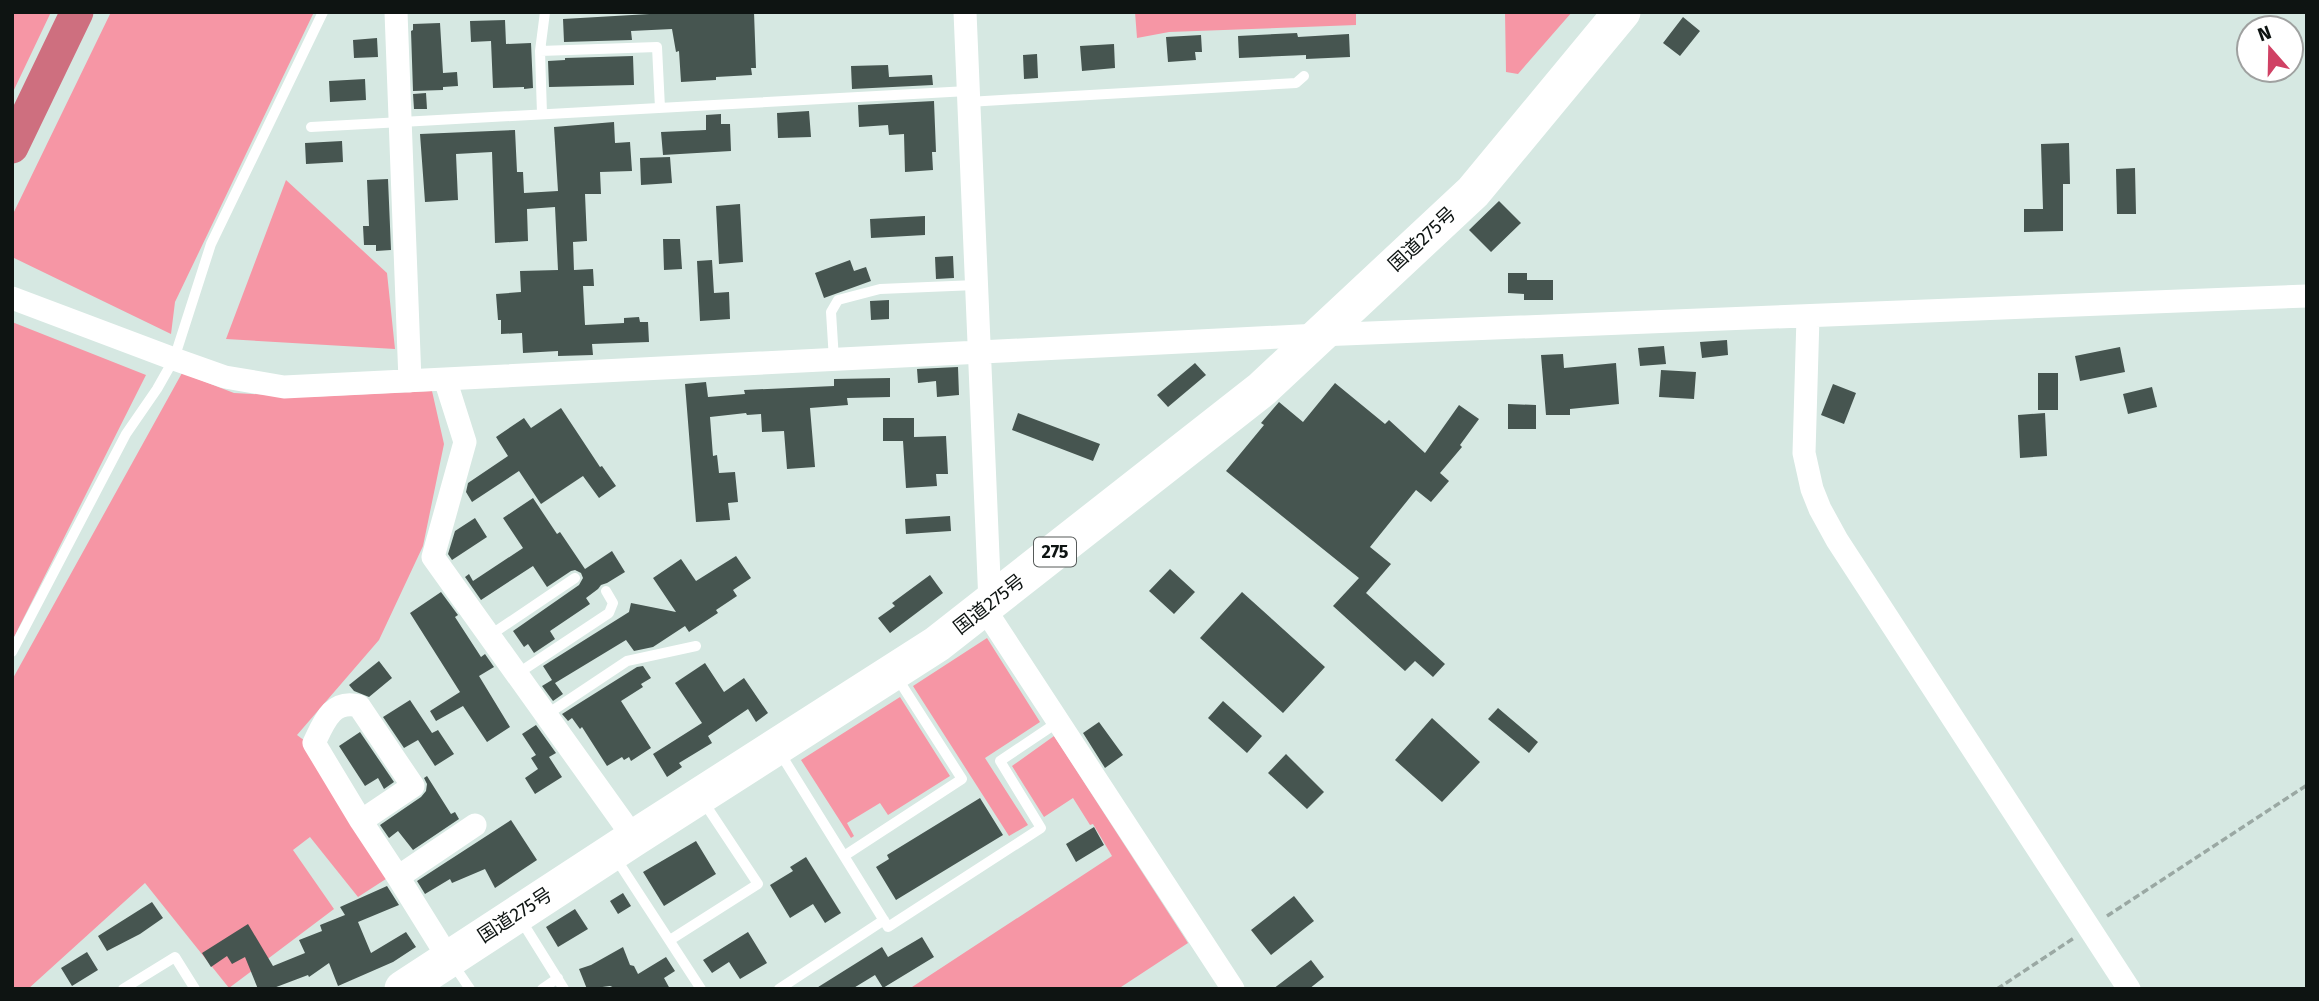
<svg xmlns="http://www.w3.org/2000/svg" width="2319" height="1001" font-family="'Fira Sans','Noto Sans JP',sans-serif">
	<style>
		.green { fill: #f696a5 }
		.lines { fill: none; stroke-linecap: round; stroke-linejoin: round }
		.river { stroke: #ce6f7f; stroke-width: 33 }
		.building { fill: #465550 }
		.path { stroke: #9aa8a3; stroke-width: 3.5; stroke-dasharray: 7 3.5; stroke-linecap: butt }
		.service { stroke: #fff; stroke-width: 10 }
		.minor { stroke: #fff; stroke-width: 23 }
		.trunk { stroke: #fff; stroke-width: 37 }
		.labels { text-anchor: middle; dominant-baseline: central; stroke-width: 7; stroke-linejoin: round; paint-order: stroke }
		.shield { fill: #fff; stroke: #565a59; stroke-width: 2 }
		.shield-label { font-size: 18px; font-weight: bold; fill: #0e1412 }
		.street-label { font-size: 19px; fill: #0e1412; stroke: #fff }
	</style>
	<rect width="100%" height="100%" fill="#d6e8e2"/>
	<path class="green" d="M12,12h39l-39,82z
		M111,12h203l-139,290 -4,32 -159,-77v-41z
		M1135,12h221v13l-187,7 -32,6z
		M1505,12h67l-54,62 -12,-2z
		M286,180l101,93 8,76 -169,-10z
		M12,322l134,53 -134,266z
		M182,373l52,20 74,4 124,-6 12,53 -21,102 -44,94 -82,95 12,9 80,133 -31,20 -48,-60 -17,13 41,59 -105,79 -84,-105 -117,106h-16v-309z
		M987,638l53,84 -55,36 43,67 -19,11 -96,-150z
		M900,697l50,79 -62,39 -8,-12 -33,20 7,13 -3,2 -50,-78z
		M1054,736l134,207 -70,46h-209l203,-133 -19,-32 -3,1 -17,-27 -29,19 -32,-51z"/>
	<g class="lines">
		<path class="river" d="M12,147l65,-135"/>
	</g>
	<path class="building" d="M684,12h70l2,56h-5l1,7 -36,2v3l-35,2 -2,-31 -3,1 -4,-23 -41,2 1,9 -68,2 -1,-23z
		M1683,17l17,14 -20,25 -17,-13z
		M505,20l1,24 25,-1 2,45 -9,1v-2l-31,1 -2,-47 -20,1 -1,-21z
		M440,23l3,50 14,-1 1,14 -15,1v3l-30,1 -2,-60 2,-1v-6z
		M1297,33l1,4 51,-3 1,23 -44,2v-4l-67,3 -1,-22z
		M1201,35l1,17h-7l1,8 -28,2 -2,-25z
		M377,38l1,19 -24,1 -1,-18z
		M1114,44l1,24 -33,3 -2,-25z
		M1037,54l1,24 -14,1 -1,-24z
		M633,56l1,29 -85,2 -1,-26 17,-1v-2z
		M888,65l1,12 43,-2 1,10 -81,4 -1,-23z
		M365,79l1,21 -36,2 -1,-21z
		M426,93l1,16h-13l-1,-15z
		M934,101l2,51h-4l1,18 -28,2 -1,-38 -15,1 -1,-10 -29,2 -1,-22z
		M809,111l2,26 -33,1 -1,-25z
		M721,114v10h9l1,27 -68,4 -2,-23 45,-2v-15z
		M614,122l1,21 15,-1 2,29 -32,1 1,22h-16l2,47 -14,1 1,28 19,-1 1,17h-11l2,39 39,-2v-5l15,-1 1,5h8l1,20 -57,2 1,11 -35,1v-5l-35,2 -1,-20 -21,1v-14h-3l-2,-26 25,-2 -1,-21 38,-1 -3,-63 -28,2 1,32 -33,2 -3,-91 -36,2 2,46 -33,2 -5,-68 95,-4 2,42h6l1,21 34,-2 -4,-64z
		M342,141l1,21 -37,2 -1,-21z
		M2069,143l1,41h-7v47l-39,1v-23h19l-2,-65z
		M670,157l2,26 -31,2 -1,-27z
		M2135,168l1,46h-19l-1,-45z
		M388,179l3,71 -15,1v-6h-12l-1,-19h6l-2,-46z
		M1499,201l22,22 -30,29 -22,-22z
		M740,204l3,58 -24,2 -3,-58z
		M925,216v19l-54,3 -1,-19z
		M663,239h17l2,30 -18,1z
		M953,256l1,22 -18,1 -1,-22z
		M712,260l2,33 15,-1 1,27 -30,2 -3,-60z
		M850,260l4,11 12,-4 5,14 -47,17 -9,-25z
		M1508,273h19v7h26v20h-29v-6l-16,-1z
		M889,300v19l-18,1 -1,-19z
		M1727,340l1,15 -26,3 -2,-16z
		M1664,346l2,18 -26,2 -2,-18z
		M2120,347l5,25 -45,9 -5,-25z
		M1563,354l1,14 52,-5 3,41 -49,5v6h-24l-5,-60z
		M1195,363l11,12 -38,32 -11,-12z
		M958,367l1,28 -22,2 -1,-16 -18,2 -1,-14z
		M1661,370l35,2 -2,27 -35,-2z
		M2038,373h20v37h-20z
		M890,378v19l-43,1 1,7 -38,3 5,59 -28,2 -3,-38 -22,1 -1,-18 -14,1 -1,-2 -36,4 3,39 4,-1 2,18 16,-1 3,30 -10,1 2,17 -34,2 -11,-138 21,-2 2,15 37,-3 -1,-4 90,-4v-7z
		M1335,383l50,41 4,-4 36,33 34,-48 20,14 -19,26 2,2 -22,26 9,8 -18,21 -15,-12 -46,57 21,17 -25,29 79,71 -12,13 -18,-16 -10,10 -72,-65 26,-28 -133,-107 38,-46 -3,-2 18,-21 24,20z
		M1833,384l23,9 -12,31 -23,-9z
		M2152,387l5,20 -29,7 -5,-20z
		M1508,404l28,1v24h-28z
		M561,408l39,59 2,-1 14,20 -17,12 -16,-22 -42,28 -22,-33 -47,31 -6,-10 2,-9 40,-27 -12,-19 28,-19 7,10z
		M1018,413l82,31 -7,17 -81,-31z
		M2045,413l2,43 -27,2 -2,-43z
		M883,418h31v19l32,-1 2,38h-12l1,12 -31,2 -3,-47h-20z
		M533,498l24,36 3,-2 25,37 27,-18 13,21 -18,11 -6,2 -3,4 -12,9 4,6 -40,27 5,8 -21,14 -6,-9 -4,3 -11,-16 66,-46 4,-7 -2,-5 -6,-3 -4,1 -24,16 -14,-21 -52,34 -16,-23 4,-3 4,7 50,-33 -20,-30z
		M950,516l1,15 -45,3 -1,-15z
		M475,518l12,19 -35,23 -4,-6 7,-23z
		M736,556l15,22 -18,12 4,6 -21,14 2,3 -29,19 -4,-6 -32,21 -19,4 -8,-11 -71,43 8,11 -10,7 -11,-15 10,-6 -9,-14 86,-54 2,-9 45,9 -23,-34 28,-19 15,22z
		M1170,569l25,23 -21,22 -25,-23z
		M930,575l13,18 -53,40 -12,-15 17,-12 -3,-3z
		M441,592l17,23 -3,2 26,40 4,-3 9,13 -15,9 31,51 -23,15 -24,-36 -27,15 -6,-10 30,-19 -50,-79z
		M1242,592l83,75 -42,46 -83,-75z
		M379,661l13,17 -23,19 -15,-6 -5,-6z
		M705,663l19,29 20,-14 24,35 -12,9 -8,-13 -40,27 4,7 -33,20 3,4 -15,10 -14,-23 49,-31 -27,-40z
		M643,666l8,12 -10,6 2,3 -22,14 30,47 -20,13 -2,-4 -5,3 -2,-3 -15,9 -25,-39 -2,2 -8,-11 -4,3 -6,-7 75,-47z
		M410,700l22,33 6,-3 16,24 -19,12 -17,-26 -14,8 -21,-31z
		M1223,701l39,35 -15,17 -39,-35z
		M1498,708l40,34 -9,11 -41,-34z
		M1432,718l48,44 -38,40 -47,-42z
		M1099,722l24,33 -18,13 -22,-35z
		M536,725l20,28 -7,4 13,20 -27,17 -10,-16 13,-9 -7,-11 5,-3 -14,-21z
		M360,732l34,50 -10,7 -6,-11 -13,8 -26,-40z
		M1286,754l38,38 -17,17 -39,-36z
		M427,776l24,38 4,-2 4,7 -46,31 -15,-19 -9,7 -9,-13 41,-28 5,-6 1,-7 -3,-6z
		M980,798l23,37 -107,65 -20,-33 13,-8 -2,-4z
		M511,820l26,40 -42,28 -10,-19 -33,14 -2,-4 -25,15 -8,-13z
		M1094,827l10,18 -28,17 -10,-18z
		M696,841l20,33 -52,32 -21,-34z
		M806,857l35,56 -16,10 -12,-19 -23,14 -20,-33 23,-14 -3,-4z
		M387,886l12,19 -41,17 13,31 35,-21 10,15 -23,15 -55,24 -9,-23 -20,14 -1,-2 -37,14h-13l-13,-32 -13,7 -5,-8 -16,11 -9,-14 46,-29 25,42 32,-13 -6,-13 23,-9 -2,-6 25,-10 -5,-8z
		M623,893l8,13 -13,8 -8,-13z
		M1294,896l20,25 -43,34 -20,-25z
		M152,902l11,16 -23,16 -33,17 -9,-15z
		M575,909l13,20 -30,18 -12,-20z
		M748,932l19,31 -27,16 -11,-17 -17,11 -9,-13z
		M922,937l12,20 -51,31 -8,-13 -23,14h-37l67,-42 6,10z
		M623,947l7,18 4,1 4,8 28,-17 9,14 -11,7 6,11h-57l2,-1 -5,-2 -23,3 -8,-20 12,-4z
		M87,952l11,18 -26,16 -11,-18z
		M1311,960l13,17 -15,12h-36z"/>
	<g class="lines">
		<path class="path" d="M2107,916l200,-131
			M1997,989l77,-51"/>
		<path class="service" d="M540,51l117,-4 3,61
			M968,102l328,-19 8,-7
			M542,114l-2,-63 5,-39
			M311,127l657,-36
			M834,360l-3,-48 7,-12 42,-11 96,-4
			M489,636l86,-58
			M12,652l114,-218 31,-45 17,-30 37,-115 112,-232
			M517,674l92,-61 4,-10 -7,-12
			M546,715l81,-54 69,-15
			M780,753l108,174 153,-99 -41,-67 58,-39
			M844,856l118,-77 -66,-103
			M615,857l86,132
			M521,920l43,69
			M670,940l88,-56 -55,-83
			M453,964l17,25
			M123,989l52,-32 20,32
			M542,989l16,-11
			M779,989l105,-69"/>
		<path class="minor" d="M396,12l14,369
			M965,12l25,591
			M12,298l162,61 51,18 59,10 1035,-52 988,-39
			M1808,317l-4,136 8,36 8,20 17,31 292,449
			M445,379l20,63 -32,115 201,281
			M984,608l249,381
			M361,821l-47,-78c10,-21 18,-44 45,-37l54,80 -52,35 37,56
			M449,959l-51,-82 77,-52"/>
		<path class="trunk" d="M403,989l231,-151 303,-194 325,-255 211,-197 149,-180"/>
	</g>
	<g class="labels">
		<rect class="shield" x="1034" y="537.5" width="42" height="29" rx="5"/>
		<g class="shield-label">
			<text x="1055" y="552">275</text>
		</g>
		<g class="street-label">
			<text transform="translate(1422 239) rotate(-43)">国道275号</text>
			<text transform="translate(989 604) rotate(-38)">国道275号</text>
			<text transform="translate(515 915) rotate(-33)">国道275号</text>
		</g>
	</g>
	<rect width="2319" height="1001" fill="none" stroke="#0e1412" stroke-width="28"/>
	<g transform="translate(2270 49) rotate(340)"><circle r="33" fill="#ffffff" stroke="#9fa1a0" stroke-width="2"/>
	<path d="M0-5L12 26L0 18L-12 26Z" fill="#d04164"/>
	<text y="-10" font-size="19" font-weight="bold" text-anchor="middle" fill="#0e1412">N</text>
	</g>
</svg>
